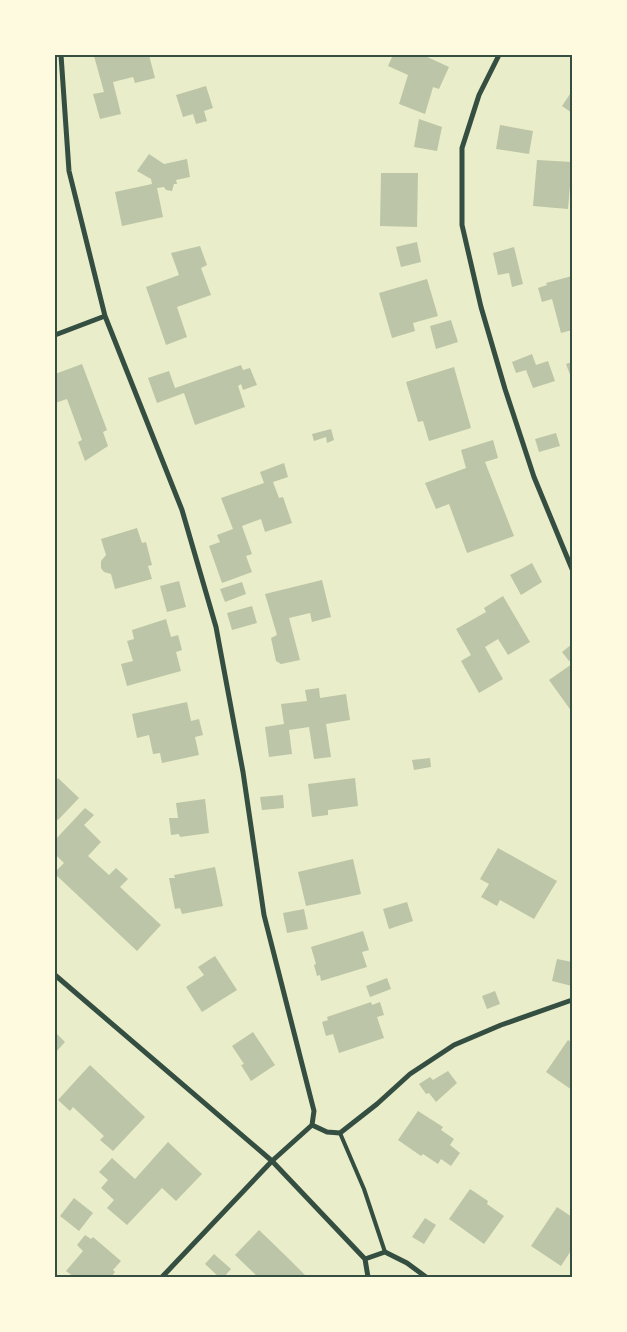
<svg xmlns="http://www.w3.org/2000/svg" width="627" height="1332" font-family="Karla,sans-serif">
	<style>
		.building { fill: #bcc5a7 }
		.lines { fill: none; stroke-linecap: round; stroke-linejoin: round }
		.service { stroke: #344e41; stroke-width: 4 }
		.minor { stroke: #344e41; stroke-width: 5 }
		.neatline { fill: none; stroke: #344e41; stroke-width: 2 }
	</style>
	<rect width="100%" height="100%" fill="#e9edc9"/>
	<path class="building" d="M98,55h51l6,23 -20,5 -2,-6 -20,5 8,32 -21,5 -7,-25 11,-2 -10,-36z
		M393,55h30l26,12 -10,22 -6,-2 -8,27 -26,-10 9,-29 -20,-9z
		M206,86l7,22 -9,3 3,10 -11,3 -3,-10 -10,3 -7,-22z
		M572,91v22l-10,-7z
		M419,119l23,8 -5,24 -23,-4z
		M500,125l33,6 -4,23 -33,-5z
		M149,154l15,10 23,-5 3,18 -14,3 1,4h-3l-2,7 -6,-1 -2,-3 -7,1 6,29 -41,9 -7,-34 37,-8 -1,-5 -14,-8z
		M537,160l35,2 -4,47 -35,-3z
		M381,173h37l-1,54 -37,-1z
		M417,242l4,20 -20,5 -5,-20z
		M200,246l7,19 -6,3 10,27 -34,12 10,30 -21,8 -20,-58 33,-12 -8,-22z
		M514,247l9,37 -11,3 -3,-14 -11,2 -5,-22z
		M572,276v54l-11,3 -9,-34 -10,3 -4,-14 9,-3 -1,-2z
		M427,279l11,37 -25,7 2,8 -23,7 -13,-45z
		M451,320l7,22 -22,7 -6,-23z
		M532,354l4,11 12,-4 7,20 -22,7 -7,-18 -10,3 -4,-11z
		M572,362v18l-6,-16z
		M82,364l25,66 -4,2 5,14 -23,15 -7,-19 4,-2 -15,-41 -12,4v-29z
		M241,365l2,5 7,-2 7,17 -14,5 -2,-6 -3,2 7,21 -50,18 -11,-32 -27,10 -9,-25 21,-7 6,17z
		M454,367l17,61 -42,13 -6,-20 -5,1 -12,-40z
		M331,429l3,11 -7,3 -1,-6 -12,4 -2,-7z
		M556,433l4,13 -21,6 -4,-13z
		M493,440l5,18 -13,4 29,74 -47,17 -18,-49 -13,5 -11,-26 41,-15 -5,-18z
		M284,463l4,14 -15,5 6,16 4,-1 9,26 -27,9 -4,-13 -19,7 10,28 -6,2 6,16 -30,11 -13,-37 11,-4 -3,-7 16,-6 -12,-31 43,-15 -4,-11z
		M137,528l5,15 4,-1 6,23 -4,1 4,13 -37,10 -4,-15 -7,-2 -3,-4v-7l5,-6 -5,-16z
		M532,563l10,19 -21,13 -11,-20z
		M322,580l9,37 -19,5 -2,-9 -21,5 11,42 -19,4 -5,-3 -5,-23 6,-3 -12,-41z
		M179,581l7,26 -19,5 -7,-26z
		M242,582l4,12 -21,8 -5,-13z
		M503,596l27,46 -22,13 -10,-16 -13,8 18,32 -24,14 -18,-32 10,-6 -15,-26 30,-17 -2,-4z
		M252,606l5,17 -25,7 -5,-17z
		M166,619l5,18 7,-2 4,15 -6,2 5,19 -54,15 -6,-22 12,-3 -6,-20 7,-2 -2,-9z
		M572,644v15l-3,2 -7,-9z
		M572,664v48l-23,-32z
		M319,688l1,10 26,-4 4,26 -24,4 5,33 -17,2 -5,-32 -20,3 3,24 -23,3 -4,-30 19,-3 -3,-20 26,-3 -2,-11z
		M187,702l4,19 8,-2 4,16 -8,2 4,18 -37,8 -2,-10 -7,1 -4,-19 -12,3 -5,-24z
		M430,758l1,9 -17,3 -2,-10z
		M58,778l21,20 -21,22 -3,-3v-35z
		M355,778l3,28 -30,4v5l-16,2 -4,-33z
		M283,795l1,13 -22,2 -2,-13z
		M205,799l4,34 -29,4 -1,-3 -8,1 -2,-17h9l-2,-15z
		M85,808l9,7 -10,10 17,17 -13,14 21,19 7,-7 12,11 -8,8 41,38 -24,26 -82,-77v-2l9,-9 -9,-9v-14z
		M498,848l59,33 -23,38 -34,-19 -3,6 -16,-9 8,-13 -9,-5z
		M353,859l8,35 -55,12 -8,-34z
		M215,867l8,39 -41,8 -2,-6 -5,1 -6,-31h6l-1,-3z
		M407,902l6,19 -24,8 -6,-20z
		M304,909l4,20 -21,4 -4,-20z
		M363,931l6,19 -7,2 5,15 -46,14 -1,-6 -3,1 -3,-11 2,-1 -5,-17z
		M215,956l22,34 -35,22 -16,-25 18,-12 -6,-8z
		M557,959l15,3v24l-20,-5z
		M387,978l4,11 -21,8 -4,-11z
		M495,991l5,13 -13,5 -5,-13z
		M371,1002l1,3 8,-3 4,13 -7,2 7,21 -45,15 -6,-19 -7,2 -4,-14 6,-2 -1,-3z
		M55,1032l10,10 -10,11z
		M253,1032l22,33 -24,16 -10,-16 3,-1 -12,-18z
		M568,1040l4,3v47l-26,-18z
		M90,1065l55,52 -32,34 -13,-11 4,-4 -31,-29 -3,4 -12,-11z
		M448,1071l9,12 -21,19 -7,-9 -3,1 -7,-10 11,-7 3,3z
		M418,1111l25,16 -2,3 13,9 -4,6 10,8 -9,13 -10,-7 -3,5 -15,-10 -2,2 -23,-16z
		M168,1142l34,32 -26,27 -14,-13 -35,37 -20,-17 7,-8 -13,-12 7,-8 -9,-8 13,-14 23,21z
		M470,1189l18,12 -1,3 17,12 -20,28 -35,-25z
		M74,1198l19,15 -14,18 -19,-15z
		M557,1207l15,10v32l-11,17 -30,-20z
		M425,1218l11,7 -12,19 -12,-7z
		M259,1230l28,27 20,20h-49l-23,-22z
		M85,1235l6,4 2,-2 28,24 -8,9 2,2 -4,5h-37l-8,-6 17,-20 -6,-6z
		M214,1254l17,15 -7,8h-5l-14,-13z"/>
	<g class="lines">
		<path class="service" d="M340,1133l24,56 21,63"/>
		<path class="minor" d="M61,55l8,116 36,145 77,194 34,117 27,145 21,143 50,196 -2,14 -40,36 -110,116
			M499,55l-20,40 -17,53v77l19,82 24,82 29,88 38,92
			M55,335l50,-19
			M55,975l217,186 93,98 3,18
			M312,1125l15,7 13,1 37,-29 33,-30 44,-29 47,-20 71,-25
			M365,1259l20,-7 22,11 19,14"/>
	</g>
	<rect width="627" height="1332" fill="none" stroke="#fefae0" stroke-width="112"/>
	<rect x="56" y="56" width="515" height="1220" class="neatline"/>
</svg>
